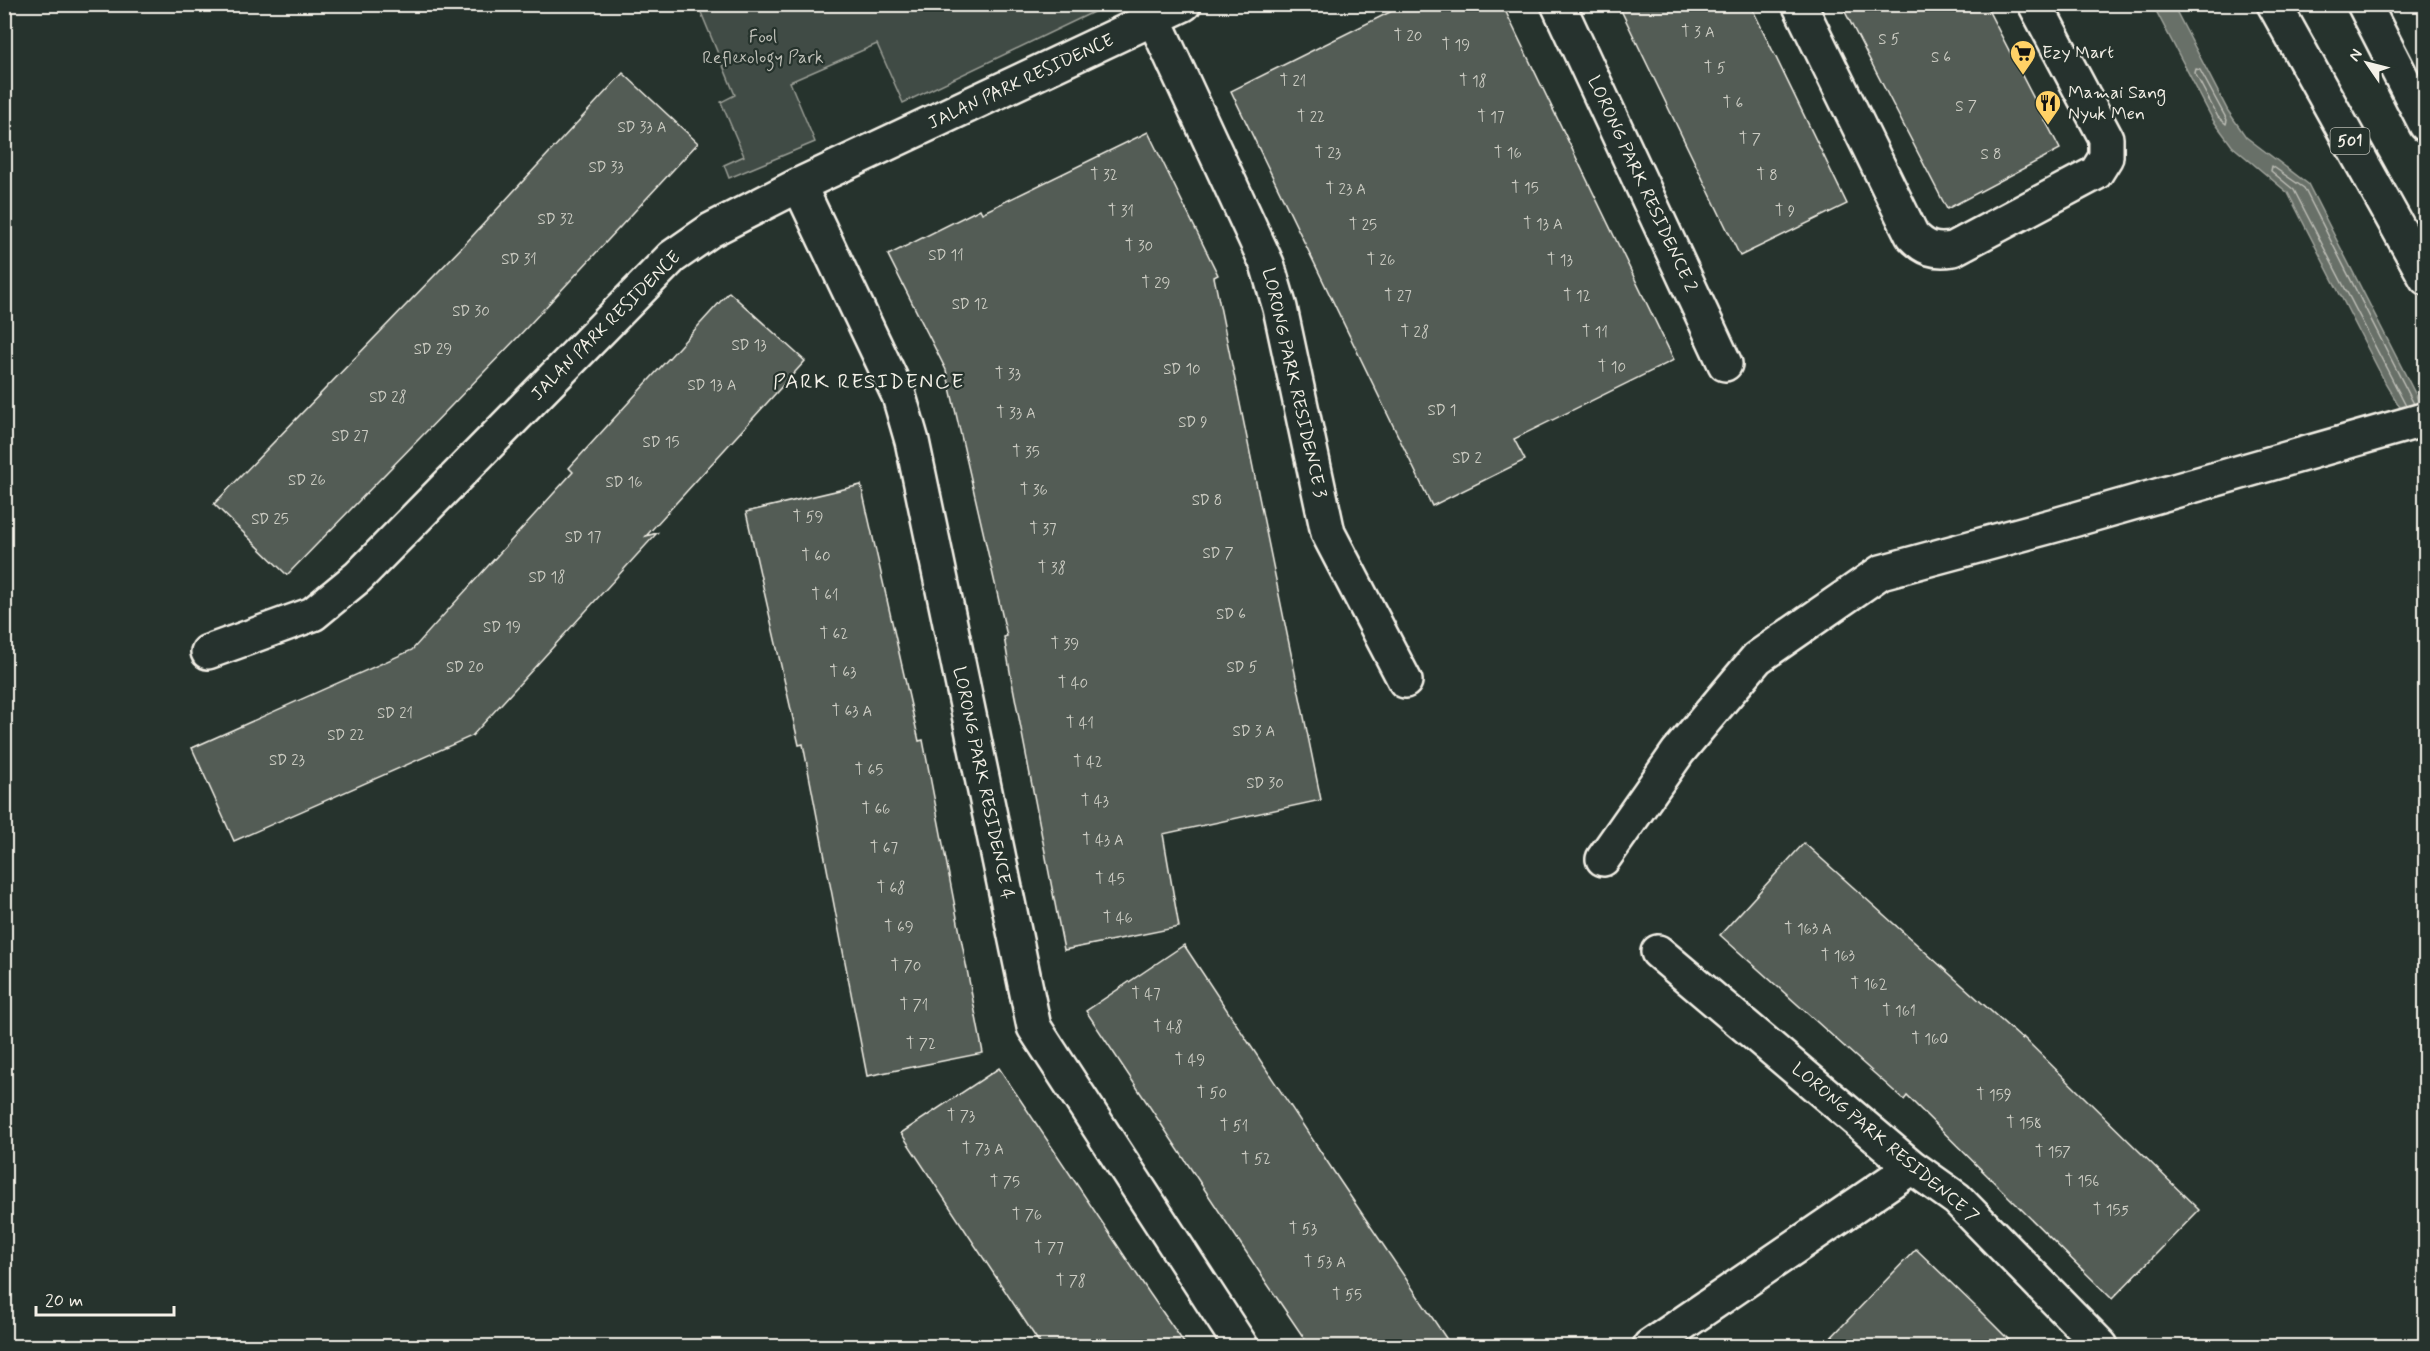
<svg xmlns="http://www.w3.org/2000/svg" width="2430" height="1351" font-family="Mynerve,sans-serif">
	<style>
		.green { fill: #414b45; stroke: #9a9e96; stroke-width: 1.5 }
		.water { fill: #676f68; stroke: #9fa39b; stroke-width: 1.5 }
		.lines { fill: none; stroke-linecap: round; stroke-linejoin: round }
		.shore { stroke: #bcbdb5; stroke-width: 1.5 }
		.building { fill: #525c55; stroke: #f4f1e8; stroke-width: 1.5 }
		.street-casing { stroke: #f4f1e8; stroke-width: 38 }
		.primary-casing { stroke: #f4f1e8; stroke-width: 38 }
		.street { stroke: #26332d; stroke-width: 33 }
		.primary { stroke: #26332d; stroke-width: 33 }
		.labels { text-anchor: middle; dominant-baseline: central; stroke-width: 4.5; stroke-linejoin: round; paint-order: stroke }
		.number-label { font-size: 15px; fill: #ccccc3 }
		.shield { fill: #26332d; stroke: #b6b8b0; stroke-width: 1.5 }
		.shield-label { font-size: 16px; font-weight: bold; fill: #f4f1e8 }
		.park-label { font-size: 18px; fill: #bebfb7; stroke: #26332d }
		.poi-label { font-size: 18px; fill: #f4f1e8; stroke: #26332d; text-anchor: start }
		.street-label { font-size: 18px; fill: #f4f1e8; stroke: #26332d }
		.quarter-label { font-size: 21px; letter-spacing: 1.5px; fill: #f4f1e8; stroke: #26332d }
	</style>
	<rect width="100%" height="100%" fill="#26332d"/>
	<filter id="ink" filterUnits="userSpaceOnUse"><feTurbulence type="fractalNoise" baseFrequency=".0167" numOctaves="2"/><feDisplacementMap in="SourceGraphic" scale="12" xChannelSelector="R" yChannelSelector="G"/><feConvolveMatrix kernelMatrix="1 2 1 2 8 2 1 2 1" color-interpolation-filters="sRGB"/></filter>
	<g filter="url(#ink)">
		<path class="green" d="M698,5h410l-205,98 -26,-59 -87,38 25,60 -86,36 -5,-13 20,-9 -23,-54 14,-7z"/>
		<path class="water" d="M2153,5h20l55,106 18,26 62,47 117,229v36l-39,-65 -98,-191 -56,-47 -19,-26z"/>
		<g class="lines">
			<path class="shore" d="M2196,69l4,1 27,50 -1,4 -8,-7 -23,-44z
				M2406,406l-112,-216 -23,-19 1,-5 32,22 110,216"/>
		</g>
		<path class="building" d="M1406,4h96l172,356 -160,79 11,21 -93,46 -201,-415z
			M1618,4h132l97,200 -107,52z
			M1841,4h144l75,145 -113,60z
			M623,73l75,70 -181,195 -230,237 -73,-71 250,-259z
			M1148,132l70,143 -4,2 107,523 -158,34 16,93 -115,23 -53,-273 -7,-40 3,-1 -61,-266 -58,-115 92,-46 2,4z
			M729,292l76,69 -159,175 11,-3 -185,203 -238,105 -42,-93 220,-98 161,-178 -4,-4z
			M861,485l58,256 4,-1 60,313 -116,23 -64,-332 -4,1 -53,-233z
			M1804,843l218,196 1,-2 176,173 -87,89 -205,-203 -3,4 -184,-165z
			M1184,945l156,236 112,166h-142l-46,-68 -178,-268z
			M999,1068l151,226 37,53h-145l-141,-214z
			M1916,1249l59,57 41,41h-194z"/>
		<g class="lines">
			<g class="street-casing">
				<path id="street" d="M1558,4l167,360
					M1799,4l113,231c13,14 23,17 41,14l143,-76 10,-16v-19l-71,-134
					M1154,19l113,245 13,44 48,225 77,148
					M799,185l100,211 13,45 122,586 207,319
					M208,652l105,-38 45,-37 314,-320 39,-27 88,-45 385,-181
					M1603,859l75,-107 79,-94 124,-86 178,-48 367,-105
					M1658,952l254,215 45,32 144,147
					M1650,1346l262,-179"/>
			</g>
			<g class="primary-casing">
				<path id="primary" d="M2274,4l152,274
					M2364,4l62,121"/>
			</g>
			<use href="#street" class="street"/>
			<use href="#primary" class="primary"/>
		</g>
	</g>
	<defs>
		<g id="supermarket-pin" transform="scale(1.35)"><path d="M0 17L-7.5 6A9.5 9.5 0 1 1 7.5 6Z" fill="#ffd166" stroke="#26332d"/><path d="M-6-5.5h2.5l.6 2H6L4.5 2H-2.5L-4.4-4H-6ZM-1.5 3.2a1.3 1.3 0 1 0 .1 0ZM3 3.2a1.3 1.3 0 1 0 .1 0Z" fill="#111"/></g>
		<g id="restaurant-pin" transform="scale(1.35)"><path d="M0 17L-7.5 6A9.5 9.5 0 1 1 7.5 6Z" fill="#ffd166" stroke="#26332d"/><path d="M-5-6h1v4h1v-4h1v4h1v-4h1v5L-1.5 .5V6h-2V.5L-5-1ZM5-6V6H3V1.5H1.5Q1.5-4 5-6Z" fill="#111"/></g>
	</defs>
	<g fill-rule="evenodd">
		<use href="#supermarket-pin" x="2023" y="53"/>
		<use href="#restaurant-pin" x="2048" y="103"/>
	</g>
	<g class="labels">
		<g class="number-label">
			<text x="1698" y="33">T 3 A</text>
			<text x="1408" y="37">T 20</text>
			<text x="1889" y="40">S 5</text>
			<text x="1456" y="46">T 19</text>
			<text x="1941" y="58">S 6</text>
			<text x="1715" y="69">T 5</text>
			<text x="1293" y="82">T 21</text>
			<text x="1473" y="82">T 18</text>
			<text x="1733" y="104">T 6</text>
			<text x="1966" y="107">S 7</text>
			<text x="1311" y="118">T 22</text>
			<text x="1491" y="118">T 17</text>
			<text x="642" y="128">SD 33 A</text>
			<text x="1750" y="140">T 7</text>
			<text x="1328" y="154">T 23</text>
			<text x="1508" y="154">T 16</text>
			<text x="1991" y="155">S 8</text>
			<text x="606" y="168">SD 33</text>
			<text x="1104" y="176">T 32</text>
			<text x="1767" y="176">T 8</text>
			<text x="1525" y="189">T 15</text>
			<text x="1346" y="190">T 23 A</text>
			<text x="1121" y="212">T 31</text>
			<text x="1785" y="212">T 9</text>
			<text x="556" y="220">SD 32</text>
			<text x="1543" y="225">T 13 A</text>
			<text x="1363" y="226">T 25</text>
			<text x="1139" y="247">T 30</text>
			<text x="946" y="256">SD 11</text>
			<text x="519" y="260">SD 31</text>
			<text x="1381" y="261">T 26</text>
			<text x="1560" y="261">T 13</text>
			<text x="1156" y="284">T 29</text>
			<text x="1398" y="297">T 27</text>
			<text x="1577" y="297">T 12</text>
			<text x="970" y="305">SD 12</text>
			<text x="471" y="312">SD 30</text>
			<text x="1415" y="333">T 28</text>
			<text x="1595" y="333">T 11</text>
			<text x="749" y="346">SD 13</text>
			<text x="433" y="350">SD 29</text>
			<text x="1612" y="368">T 10</text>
			<text x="1182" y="370">SD 10</text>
			<text x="1008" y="375">T 33</text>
			<text x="712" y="386">SD 13 A</text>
			<text x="388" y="398">SD 28</text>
			<text x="1442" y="411">SD 1</text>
			<text x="1016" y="414">T 33 A</text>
			<text x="1193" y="423">SD 9</text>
			<text x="350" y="437">SD 27</text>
			<text x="661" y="443">SD 15</text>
			<text x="1026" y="453">T 35</text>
			<text x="1467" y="459">SD 2</text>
			<text x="307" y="481">SD 26</text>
			<text x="624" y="483">SD 16</text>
			<text x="1034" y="491">T 36</text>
			<text x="1207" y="501">SD 8</text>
			<text x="808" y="518">T 59</text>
			<text x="270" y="520">SD 25</text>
			<text x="1043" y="530">T 37</text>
			<text x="583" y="538">SD 17</text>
			<text x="1218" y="554">SD 7</text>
			<text x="816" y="557">T 60</text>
			<text x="1052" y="569">T 38</text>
			<text x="547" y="578">SD 18</text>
			<text x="825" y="596">T 61</text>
			<text x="1231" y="615">SD 6</text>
			<text x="502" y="628">SD 19</text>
			<text x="834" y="635">T 62</text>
			<text x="1065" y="645">T 39</text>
			<text x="465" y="668">SD 20</text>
			<text x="1242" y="668">SD 5</text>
			<text x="843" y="673">T 63</text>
			<text x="1073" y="684">T 40</text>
			<text x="852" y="712">T 63 A</text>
			<text x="395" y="714">SD 21</text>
			<text x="1080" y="724">T 41</text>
			<text x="1254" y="732">SD 3 A</text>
			<text x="346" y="736">SD 22</text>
			<text x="287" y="761">SD 23</text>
			<text x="1088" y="763">T 42</text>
			<text x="869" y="771">T 65</text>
			<text x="1265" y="784">SD 30</text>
			<text x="1095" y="802">T 43</text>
			<text x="876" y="810">T 66</text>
			<text x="1103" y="841">T 43 A</text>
			<text x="884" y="849">T 67</text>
			<text x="1110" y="880">T 45</text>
			<text x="891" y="889">T 68</text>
			<text x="1118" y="919">T 46</text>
			<text x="899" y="928">T 69</text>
			<text x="1808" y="930">T 163 A</text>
			<text x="1838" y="957">T 163</text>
			<text x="906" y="967">T 70</text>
			<text x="1869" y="985">T 162</text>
			<text x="1146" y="995">T 47</text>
			<text x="914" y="1006">T 71</text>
			<text x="1899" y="1012">T 161</text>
			<text x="1168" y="1028">T 48</text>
			<text x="1930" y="1040">T 160</text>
			<text x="921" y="1045">T 72</text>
			<text x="1190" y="1061">T 49</text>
			<text x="1212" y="1094">T 50</text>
			<text x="1994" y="1096">T 159</text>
			<text x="961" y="1117">T 73</text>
			<text x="2024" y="1124">T 158</text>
			<text x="1234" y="1127">T 51</text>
			<text x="983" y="1150">T 73 A</text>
			<text x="2053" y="1153">T 157</text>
			<text x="1256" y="1160">T 52</text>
			<text x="2082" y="1182">T 156</text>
			<text x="1005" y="1183">T 75</text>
			<text x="2111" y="1211">T 155</text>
			<text x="1027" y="1216">T 76</text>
			<text x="1303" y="1230">T 53</text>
			<text x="1049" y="1249">T 77</text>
			<text x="1325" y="1263">T 53 A</text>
			<text x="1071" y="1282">T 78</text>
			<text x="1347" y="1296">T 55</text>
		</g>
		<rect class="shield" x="2330.5" y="128" width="39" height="26" rx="4.5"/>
		<g class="shield-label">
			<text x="2350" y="141">501</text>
		</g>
		<g class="park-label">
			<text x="763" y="37">Fool<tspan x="763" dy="21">Reflexology Park</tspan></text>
		</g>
		<g class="poi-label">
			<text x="2042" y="53">Ezy Mart</text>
			<text x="2068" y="93">Mamai Sang<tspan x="2068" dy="21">Nyuk Men</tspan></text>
		</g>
		<g class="street-label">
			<text transform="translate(1021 82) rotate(-25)">JALAN PARK RESIDENCE</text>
			<text transform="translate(1642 184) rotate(65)">LORONG PARK RESIDENCE 2</text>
			<text transform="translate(606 326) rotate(-45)">JALAN PARK RESIDENCE</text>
			<text transform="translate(1294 383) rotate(77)">LORONG PARK RESIDENCE 3</text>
			<text transform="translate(983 783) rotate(78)">LORONG PARK RESIDENCE 4</text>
			<text transform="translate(1885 1143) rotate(40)">LORONG PARK RESIDENCE 7</text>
		</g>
		<g class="quarter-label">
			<text x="869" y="382">PARK RESIDENCE</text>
		</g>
	</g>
	<rect width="2430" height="1351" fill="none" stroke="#26332d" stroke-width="24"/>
	<rect x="12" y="12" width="2406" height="1327" fill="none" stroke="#f4f1e8" stroke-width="2" filter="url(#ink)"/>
	<g transform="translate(2367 63) rotate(305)" stroke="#26332d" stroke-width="4.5" paint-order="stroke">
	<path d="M0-4.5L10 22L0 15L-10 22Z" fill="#f4f1e8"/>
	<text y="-9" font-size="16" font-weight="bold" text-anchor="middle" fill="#f4f1e8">N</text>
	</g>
	<path d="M36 1306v9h138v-9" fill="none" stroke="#f4f1e8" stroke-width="3"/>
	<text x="45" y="1306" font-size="18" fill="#f4f1e8" stroke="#26332d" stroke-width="4.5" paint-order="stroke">20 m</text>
</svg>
